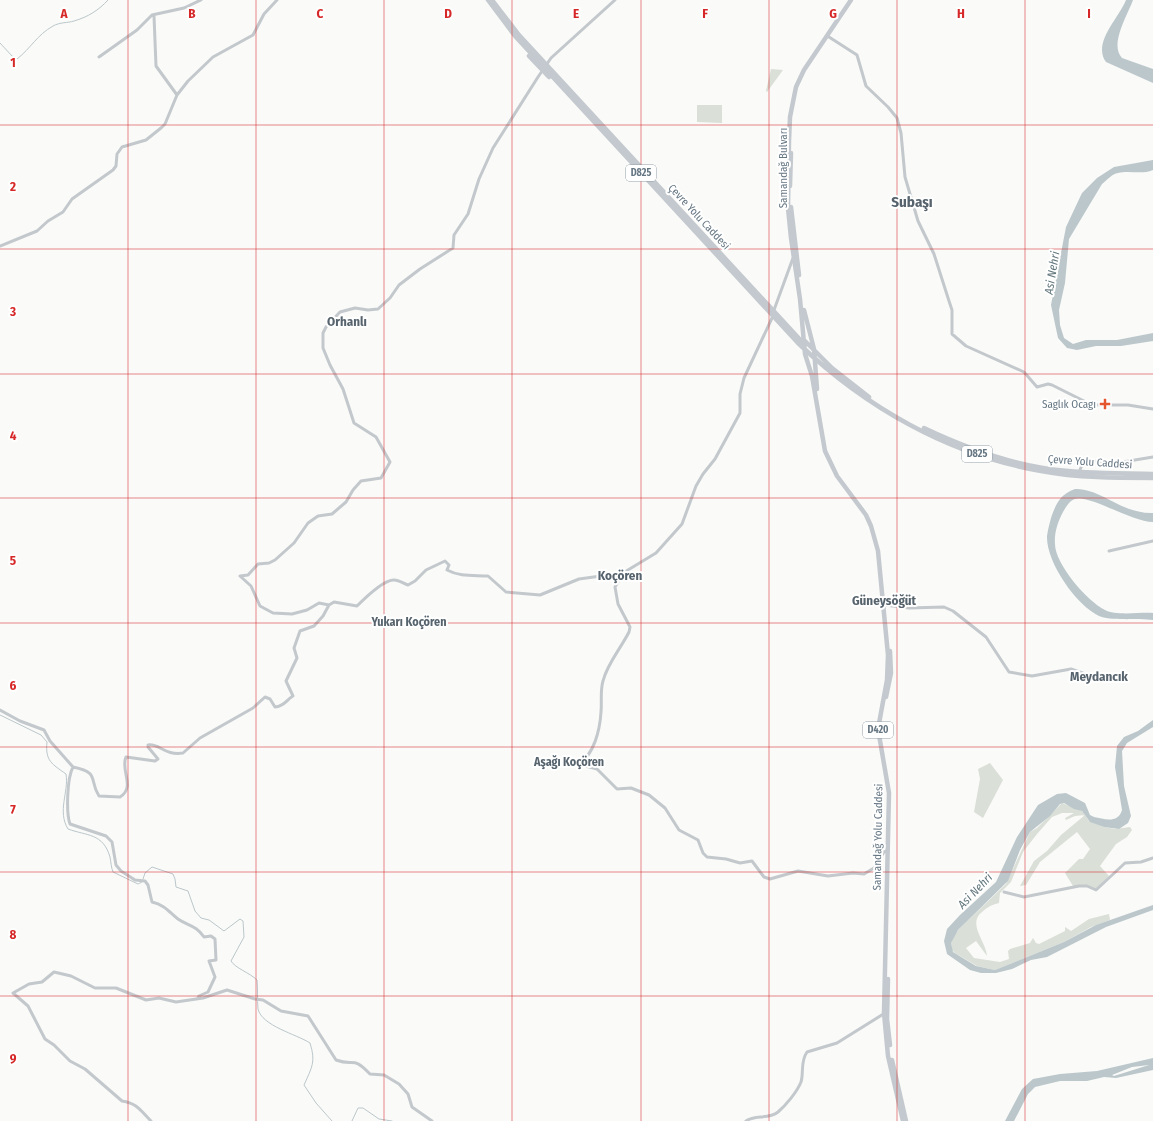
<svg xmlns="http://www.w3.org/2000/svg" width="1153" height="1121" font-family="'Fira Sans Condensed',sans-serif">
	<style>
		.green { fill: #dadfd7 }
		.water { fill: #bbc7cb; fill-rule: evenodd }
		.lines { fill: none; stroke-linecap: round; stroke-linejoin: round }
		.stream { stroke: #bbc7cb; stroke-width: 1 }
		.tertiary { stroke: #c3c8cc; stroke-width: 3 }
		.trunk { stroke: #c3c9ce; stroke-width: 4.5 }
		.grid { fill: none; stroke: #d62828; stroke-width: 1; stroke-opacity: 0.55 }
		.poi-dot { fill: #e4572e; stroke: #fff; stroke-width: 1.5 }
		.labels { text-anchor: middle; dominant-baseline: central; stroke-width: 4; stroke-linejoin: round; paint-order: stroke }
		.shield { fill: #fff; stroke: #939fa8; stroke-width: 1 }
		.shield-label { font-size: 10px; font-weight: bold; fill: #657683 }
		.street-label { font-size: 11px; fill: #657683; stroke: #fff }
		.poi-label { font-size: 11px; fill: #657683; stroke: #fff; text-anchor: end }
		.water-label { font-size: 12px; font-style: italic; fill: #60757c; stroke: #fff }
		.neighbourhood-label { font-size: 12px; font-weight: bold; fill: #57646e; stroke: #fff }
		.quarter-label { font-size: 13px; font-weight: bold; fill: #57646e; stroke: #fff }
		.district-label { font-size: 15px; font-weight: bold; fill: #57646e; stroke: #fff }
		.grid-label { font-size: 13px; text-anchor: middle; font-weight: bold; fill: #d62828; stroke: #fff; stroke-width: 4; stroke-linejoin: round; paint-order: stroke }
	</style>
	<rect width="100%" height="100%" fill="#fafaf8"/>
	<path class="green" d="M771,69l12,1 -16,22 -1,-1z
		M697,105h25v18l-25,-1z
		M990,763l13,17 -20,38 -9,-6 6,-33 -2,-10z
		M1062,803l20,8 7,10 15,6 11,2 15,-2 2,3 -5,7 -11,7 -16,22 9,10 -13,13 -7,-3h-16l-8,-13 14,-14h4l7,-10 -13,-17 -37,30 -14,23 -6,1 14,-25 13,-10 14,-16 24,-20 -10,1 -9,4 -1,-2 9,-5h-12l-10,4 -15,17 -14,18 -12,30 -11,11 -1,10c-6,1 -12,4 -17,9 -15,12 4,29 5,44l-11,-15 -10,7 8,10 26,4 9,-3 -1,-8 2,-2 20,-6 3,-5 3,5 3,1 26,-13v-4l6,4 18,-12 20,-5 1,6 -19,7 -27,15 -69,28 -18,-4 -22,-13 -3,-3 -1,-7 3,-8 8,-9 44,-42 24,-52 7,-4z"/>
	<path class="water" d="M1126,0h7c-5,14 -24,45 -11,58l31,11v14l-47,-21c-14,-19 13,-44 20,-62z
		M1153,160v10c-12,5 -23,0 -35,3 -6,1 -11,7 -16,11l-33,55 -4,44 -6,27 1,15 4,13 9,6 13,-4h31l36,-7v8l-32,5h-25l-19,4 -10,-2 -9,-10 -7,-33 15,-78 16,-34 15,-15 17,-11z
		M1075,489c26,-1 46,25 78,24v9c-21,0 -64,-28 -78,-23 -6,2 -9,8 -12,13 -5,9 -9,21 -8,32 0,20 32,57 50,66 11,6 35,2 48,3v7c-14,-2 -44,1 -54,-4 -23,-11 -53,-54 -52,-80 1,-7 3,-15 5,-21 5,-13 9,-21 23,-26z
		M1153,720v7l-26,16 -5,8 2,35 7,30 -3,7 -9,6 -15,-2 -14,-5 -8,-11 -8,-2 -10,-6 -4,1 -10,12 -20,16 -10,18 -12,31 -50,49 -7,13 2,9 23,14 19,4 69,-28 32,-17 57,-20v5l-47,17 -59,30 -16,3 -19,9 -16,4h-15l-11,-3 -23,-16 -3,-13 3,-12 13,-14 36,-33 21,-45 21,-32 19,-11 9,-1 19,10 5,12 4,2c10,2 24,7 28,-7l-7,-43 2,-21 7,-9 14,-6z
		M1153,1058v12l-37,8 -12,-1 -17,4h-27l-25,6 -7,7 -14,27h-9l17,-32 11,-10 27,-5 37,-3zM1149,1065l-35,11 -2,-1 20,-8z"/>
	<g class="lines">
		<path class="stream" d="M0,43l12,13 5,3c14,-11 20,-24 36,-33 7,-4 15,-3 21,-5 14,-4 25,-11 34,-21
			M0,715l41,20 6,7c-2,19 5,22 19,32 3,18 -9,37 2,55 19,7 35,4 42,28 1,5 1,10 3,15l25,12 4,-2
			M143,879l2,-6 7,-6 21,7 2,5 1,8 12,4 7,20 6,7 8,2 15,11 16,-12 3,2 1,16 -13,24c4,7 19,12 26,19 1,9 0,19 1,29 4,17 38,25 52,34 6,19 2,24 -6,42l12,18 16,18
			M352,1121l6,-13h5l16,11 13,2"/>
		<path class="tertiary" d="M154,16l2,50 21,29
			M829,37l28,18 9,31 22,21 9,11 4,15 4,44 13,44 16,33 15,47 3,9v24l14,12 58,26 13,15 11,-3 4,1 40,20h36l25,4
			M99,57l38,-27 15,-15 32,-7 17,-8
			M0,246l37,-15 11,-10 15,-9 9,-13 41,-29 3,-4 1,-12 5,-7 24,-7 15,-12 4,-4 12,-29 11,-14 25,-24 40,-22 11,-21 13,-14
			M774,310l19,-52
			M1079,472l4,-9 4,-2 36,1 30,-5
			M1109,551l44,-10
			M240,576l8,-1 10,-11 11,-1 6,-3 19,-17 14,-20 10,-7 14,-2 14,-12 7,-12 8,-9 20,-3 9,-16 -14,-25 -22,-14 -11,-34 -13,-24 -7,-17v-15l3,-6 14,-15 15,-4 13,2 10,-1 12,-11 9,-13 21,-16 33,-21 1,-13 14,-21 11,-35 14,-31 45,-71 13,-19 64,-58
			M240,576l11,10 9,20 13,7 19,1 15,-4 12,-7 10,2
			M885,605l24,3 35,-1 9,4 33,26 23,35 23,4 39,-7 17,6 12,1
			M0,710l20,11 24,9 6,11 23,26c28,6 15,12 26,29l21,1c16,-10 0,-27 6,-40l29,4 3,-2 -10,-12v-2c11,-2 17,11 35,8l17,-15 53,-30 12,-11 5,2 5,8c10,-1 11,-7 18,-11l-7,-15 11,-23 -3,-10 6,-17 14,-5 9,-10 6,-11 5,-3 23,4c8,-8 25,-25 36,-26 5,-1 11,4 15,5l7,-4 11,-11 19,-9 4,4 -2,5c13,7 27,5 41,6l18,16 34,3 39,-16 44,-6 33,-20 26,-29 14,-38 7,-12 12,-15 25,-46v-19l4,-16 28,-60
			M578,764l19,5 20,20 14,-1 18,7 16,13 14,22 19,10 5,13 4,4 19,2 14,4 12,-2 12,16 6,2 28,-8 30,5 25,-3 11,1 10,-6 10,-16 3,-1
			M578,764c16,-8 22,-35 23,-52 1,-10 -1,-21 2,-31 4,-17 18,-33 26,-49l1,-5 -12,-23 -3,-17 8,-14
			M73,767c-6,11 -7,46 -3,57l36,12 6,6 4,23 5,6 14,9 10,1 3,4 4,17c13,3 17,10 26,17 10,7 18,6 26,18l7,-1 4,3 1,21 -7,1 6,16 -7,15 -9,4 -1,2
			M1004,892l20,5 55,-11h8l9,4 29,-27 16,-1 12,-4
			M151,1121c-10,-10 -14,-18 -29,-20l-37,-32 -15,-8 -16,-16 -9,-6 -17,-33 -15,-13 16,-9 13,-2 12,-10 17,4 24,12h21l30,12 13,-2 17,4 27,-4 24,-8 28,9 8,1 18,11 27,5 28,44c19,7 16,-5 34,14l14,1 15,9 9,10 4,13 20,14
			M746,1121c9,-7 22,-1 32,-9 8,-7 19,-20 23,-30 3,-10 -1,-20 6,-30l30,-9 48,-30"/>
		<path class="trunk" d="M488,0l27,36 283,307c67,64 151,112 243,128 37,7 75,7 112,7
			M492,0l27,35 286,310
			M851,0l-47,70 -8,17 -6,30 -1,24 -1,67 3,30 9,61 5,55 7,22 13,75 12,25 29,39 5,11 7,25 10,104 -1,25 -9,49 11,64 -5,220 4,43 15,65
			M529,56l20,21
			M790,186l1,-33
			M791,207l8,68
			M804,310l10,39 3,40
			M803,339l29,29 37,29
			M924,428c38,18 77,33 119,40 36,6 74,5 110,6
			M886,697l5,-24 -1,-22
			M888,979l-1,40 3,26
			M892,1060l14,61"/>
	</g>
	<path class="grid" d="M128,0v1121M256,0v1121M384,0v1121M512,0v1121M641,0v1121M769,0v1121M897,0v1121M1025,0v1121M0,125h1153M0,249h1153M0,374h1153M0,498h1153M0,623h1153M0,747h1153M0,872h1153M0,996h1153"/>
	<path class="poi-dot" d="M1103 398h4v4h4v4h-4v4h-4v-4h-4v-4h4z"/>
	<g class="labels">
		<g class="shield">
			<rect x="626" y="165" width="30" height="16" rx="3"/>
			<rect x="962" y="446" width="30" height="16" rx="3"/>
			<rect x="863" y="722" width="30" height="16" rx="3"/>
		</g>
		<g class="shield-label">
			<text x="641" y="173">D825</text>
			<text x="977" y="454">D825</text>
			<text x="878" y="730">D420</text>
		</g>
		<g class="street-label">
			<text transform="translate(783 168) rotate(-90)">Samandağ Bulvarı</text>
			<text transform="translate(699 217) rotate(47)">Çevre Yolu Caddesi</text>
			<text transform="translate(1090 462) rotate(4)">Çevre Yolu Caddesi</text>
			<text transform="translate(878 837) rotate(-89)">Samandağ Yolu Caddesi</text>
		</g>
		<g class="poi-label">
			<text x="1096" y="404">Saglık Ocagı</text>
		</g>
		<g class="water-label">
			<text transform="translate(1052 273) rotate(-81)">Asi Nehri</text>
			<text transform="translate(975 891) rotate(-46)">Asi Nehri</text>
		</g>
		<g class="neighbourhood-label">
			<text x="409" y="622">Yukarı Koçören</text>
			<text x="569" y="762">Aşağı Koçören</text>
		</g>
		<g class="quarter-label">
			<text x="347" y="321">Orhanlı</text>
			<text x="620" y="575">Koçören</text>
			<text x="884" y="600">Güneysöğüt</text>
			<text x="1099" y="676">Meydancık</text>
		</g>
		<g class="district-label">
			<text x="912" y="202">Subaşı</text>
		</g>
	</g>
	<g class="grid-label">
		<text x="64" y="18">A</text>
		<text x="192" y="18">B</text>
		<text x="320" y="18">C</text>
		<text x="448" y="18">D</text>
		<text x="576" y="18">E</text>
		<text x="705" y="18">F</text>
		<text x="833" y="18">G</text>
		<text x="961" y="18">H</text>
		<text x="1089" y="18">I</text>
		<text x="13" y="67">1</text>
		<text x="13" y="191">2</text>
		<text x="13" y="316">3</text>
		<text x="13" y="440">4</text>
		<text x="13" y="565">5</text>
		<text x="13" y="690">6</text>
		<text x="13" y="814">7</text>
		<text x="13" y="939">8</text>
		<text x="13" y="1063">9</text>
	</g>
</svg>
